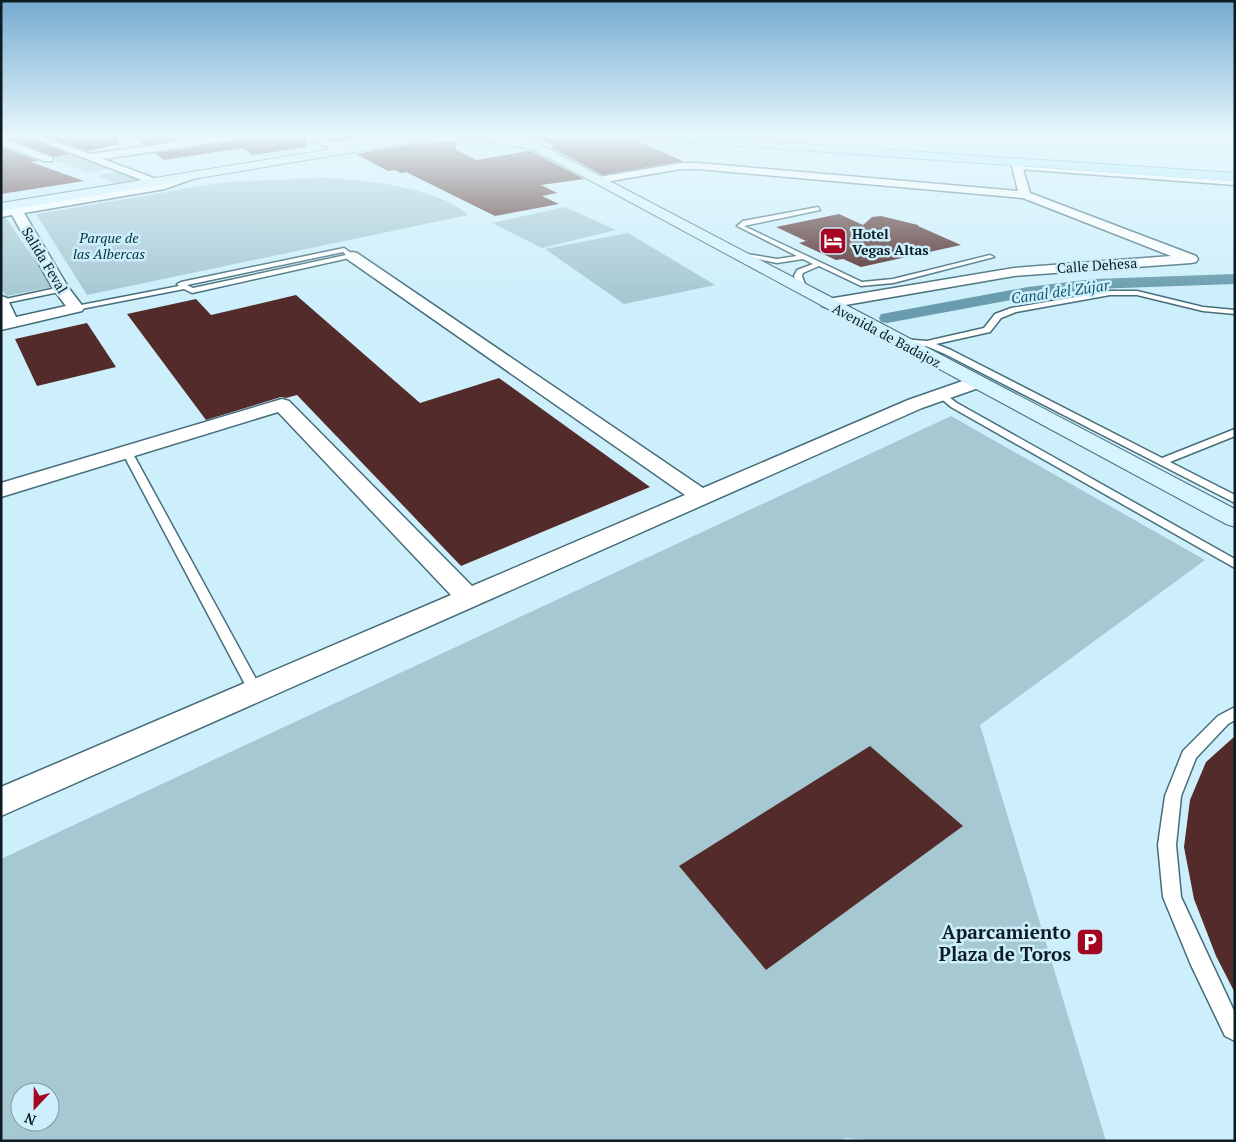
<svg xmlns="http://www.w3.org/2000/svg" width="1236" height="1142" font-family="'PT Serif',serif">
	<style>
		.green { fill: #a6c8d3; fill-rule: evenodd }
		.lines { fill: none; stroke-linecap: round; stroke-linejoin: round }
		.canal { fill: #699cac; fill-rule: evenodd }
		.building { fill: #532b2a }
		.service-casing { stroke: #466e7a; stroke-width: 3 }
		.pedestrian-casing { stroke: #466e7a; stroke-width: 2 }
		.minor-casing { stroke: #466e7a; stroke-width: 3 }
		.secondary-casing { stroke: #466e7a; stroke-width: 2 }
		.primary-casing { stroke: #4f98ad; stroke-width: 2 }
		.service { fill: #fff; fill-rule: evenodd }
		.pedestrian { fill: #fff; fill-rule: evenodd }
		.minor { fill: #fff; fill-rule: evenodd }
		.secondary { fill: #d5f4fd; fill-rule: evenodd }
		.primary { fill: #abe9fb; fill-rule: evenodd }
		.labels { text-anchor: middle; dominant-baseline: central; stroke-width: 5; stroke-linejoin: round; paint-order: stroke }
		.far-poi-label { font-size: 14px; font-weight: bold; fill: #0c1c22; stroke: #cdeffb; text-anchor: start }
		.far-park-label { font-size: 14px; font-style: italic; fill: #00303d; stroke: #cdeffb }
		.far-street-label { font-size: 14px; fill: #0c1c22; stroke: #cdeffb }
		.far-water-label { font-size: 15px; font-style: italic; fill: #145a6c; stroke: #cdeffb }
		.near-poi-label { font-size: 19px; font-weight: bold; fill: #0c1c22; stroke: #cdeffb; text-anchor: end }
	</style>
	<rect width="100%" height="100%" fill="#cdeffb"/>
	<path class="green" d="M1,135h23l89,33 -24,5 -88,-33z
		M119,171l28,9 -28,5 -21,-9z
		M325,178c40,2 113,9 143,37l-381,80 -51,-81 190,-32z
		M565,207l51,23 -74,18 -50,-25z
		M1,215h3l49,72 -47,9 -5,-8z
		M628,233l87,52 -91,19 -79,-55z
		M951,416l254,144 -225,165 126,416h-227l-34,-3 -4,3h-840v-282zM20,1092h30v30h-30z"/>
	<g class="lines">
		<path class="canal" d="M1235,274v10l-142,5 -65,8 -141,26 -6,-1 -2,-4 2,-4 6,-1 141,-26 65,-8z"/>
	</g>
	<path class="building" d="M1,135h21l47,19 -15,3z
		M42,135h76l1,9 -32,7z
		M132,135h32l12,5 -32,5z
		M253,135h46l7,5 1,7 -54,8 -11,-7 -78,12 -9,-7 91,-13z
		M321,135h52l-40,6z
		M531,135l69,4v-4h20l6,5h9l48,21 -81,14 -52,-28h6z
		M455,142l1,8 21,10 51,-9 5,1 51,27 -43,6 16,8 -15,3 17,8 -64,12 -89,-44 -5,1 -6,-3 -7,1 -32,-17 58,-10z
		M1,147l37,14 -7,1 53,19 -83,13z
		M839,214l24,11 9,-8 9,-1 37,9v1l43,19 -100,22 -18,-8 -7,1 -37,-17 7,-2 -30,-14z
		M296,295l124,108 79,-25 151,109 -189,79 -164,-171 -11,3 -5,-1 -75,23 -79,-106 69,-15 15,16z
		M87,323l29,44 -79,19 -22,-47z
		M1235,736v257l-19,-37 -22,-57 -10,-52 6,-47 16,-38z
		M870,746l93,80 -197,144 -87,-104z"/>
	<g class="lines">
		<g class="service-casing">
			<path id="service" d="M1016,166l219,15v4l-217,-16z
				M818,207l2,3 -76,16 118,56 31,-3 97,-24 4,2 -101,26 -32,3 -42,-20 -16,7 -1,3 5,14 -4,2 -4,-2 -5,-14 3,-6 16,-6 -10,-5 -26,4 -39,-8 3,-2 36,6 20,-3 -60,-30 6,-5z
				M344,248l10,7v2l-162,36 -8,-4 -108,21 -4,-2 4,-2 103,-20 -2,-2 4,-2zM343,252l3,3 -153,33 -6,-3z
				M61,287l4,2 -1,2 -63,13v-4z
				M1110,291h27l66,16 32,3v4l-32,-3 -66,-16h-27l-94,17 -15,6 -11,14 -54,12 15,6 211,108 73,-29v7l-65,26 65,33v8l-290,-149 -19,-8 -25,-1 -4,-3 4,-3 26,2 57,-13 11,-14 16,-6z
				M942,392l15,11 278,156v9l-284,-161 -14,-12z
				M127,449l5,3 130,238 -2,4 -5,1 -5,-1 -2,-4 -126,-238z
				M1235,707v13l-7,4 -32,34 -15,38 -5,49 5,52 54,116v28l-10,-5 -34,-71 -28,-68 -5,-52 7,-49 18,-45 35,-35z"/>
		</g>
		<g class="pedestrian-casing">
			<path id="pedestrian" d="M166,135c9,-1 16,3 24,4 12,1 25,-7 36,-3l-36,7z"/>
		</g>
		<g class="minor-casing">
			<path id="minor" d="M24,135h13l53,19 137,-19h24l-5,3 -143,21 61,23 27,-9 6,3 -2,2 -30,11 -141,24 44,74 16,21 -2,3 -81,19v-34l6,2 9,19 50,-11 -13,-17 -41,-74 -11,2v-8l151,-25z
				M301,135h13l18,8 52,-8h22l-5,3 -59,9 4,4 -5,3z
				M1,138l51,19 1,2 -1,2h-8l-43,-16z
				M1016,159l5,3 9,31 166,63 2,3 -2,3 -5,1 -177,13 -186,32 -6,-2 -2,-3 2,-3 192,-32 157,-12 -148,-58 -325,-29h-17l-82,14 -6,-3 6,-3 82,-14h17l320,28 -7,-29z
				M352,252l5,1 346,235 205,-88 69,-24 7,2 2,4 -2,4 -62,22 -921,408v-29l450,-192 -173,-183 -277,85v-14l281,-84 7,2 183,185 213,-91 -338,-236 -2,-3z"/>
		</g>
		<g class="secondary-casing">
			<path id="secondary" d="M418,135h55l1,2 -5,3 -55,2 -413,69v-8z
				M482,135l31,4 -4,-4h13l713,374v18l-9,-3 -692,-374 -56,-10 -1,-2z"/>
		</g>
		<g class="primary-casing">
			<path id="primary" d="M622,135h49l564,38v8l-608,-43z"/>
		</g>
		<use href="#service" class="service"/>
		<use href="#pedestrian" class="pedestrian"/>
		<use href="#minor" class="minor"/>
		<use href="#secondary" class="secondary"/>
		<use href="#primary" class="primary"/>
	</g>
	<linearGradient id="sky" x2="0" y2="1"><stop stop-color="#75aad0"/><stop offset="0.46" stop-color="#e8f8fd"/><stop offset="1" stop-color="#e8f8fd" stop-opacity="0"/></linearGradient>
	<rect width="1236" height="295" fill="url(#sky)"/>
	<defs>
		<g id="hotel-square" transform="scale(1.4375)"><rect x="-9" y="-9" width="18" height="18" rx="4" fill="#a30523" stroke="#cdeffb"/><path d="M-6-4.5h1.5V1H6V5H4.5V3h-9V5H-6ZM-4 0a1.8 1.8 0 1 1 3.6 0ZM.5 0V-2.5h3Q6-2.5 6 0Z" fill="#fff"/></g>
		<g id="parking-square" transform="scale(1.4375)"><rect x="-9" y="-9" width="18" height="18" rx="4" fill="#a30523" stroke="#cdeffb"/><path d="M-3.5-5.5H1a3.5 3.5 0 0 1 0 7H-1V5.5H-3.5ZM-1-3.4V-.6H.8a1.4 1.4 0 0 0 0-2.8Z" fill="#fff"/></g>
	</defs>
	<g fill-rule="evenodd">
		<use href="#hotel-square" x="833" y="241"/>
		<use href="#parking-square" x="1090" y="942"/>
	</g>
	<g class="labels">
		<g class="far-poi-label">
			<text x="852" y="233">Hotel<tspan x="852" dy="16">Vegas Altas</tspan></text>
		</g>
		<g class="far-park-label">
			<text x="109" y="237">Parque de<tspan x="109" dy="16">las Albercas</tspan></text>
		</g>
		<g class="far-street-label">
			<text transform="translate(45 260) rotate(59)">Salida Feval</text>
			<text transform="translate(1097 265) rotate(-4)">Calle Dehesa</text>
			<text transform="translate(887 335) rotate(28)">Avenida de Badajoz</text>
		</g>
		<g class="far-water-label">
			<text transform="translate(1060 291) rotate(-8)">Canal del Zújar</text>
		</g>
		<g class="near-poi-label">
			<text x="1071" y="931">Aparcamiento<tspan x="1071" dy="22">Plaza de Toros</tspan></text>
		</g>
	</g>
	<rect width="1236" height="1142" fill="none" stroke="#0c1c22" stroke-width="5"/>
	<g transform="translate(35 1107) rotate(202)"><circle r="24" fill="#cdeffb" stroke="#809ba4"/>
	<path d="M0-4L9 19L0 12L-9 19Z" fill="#a30523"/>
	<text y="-8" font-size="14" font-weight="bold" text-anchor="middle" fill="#0c1c22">N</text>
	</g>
</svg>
